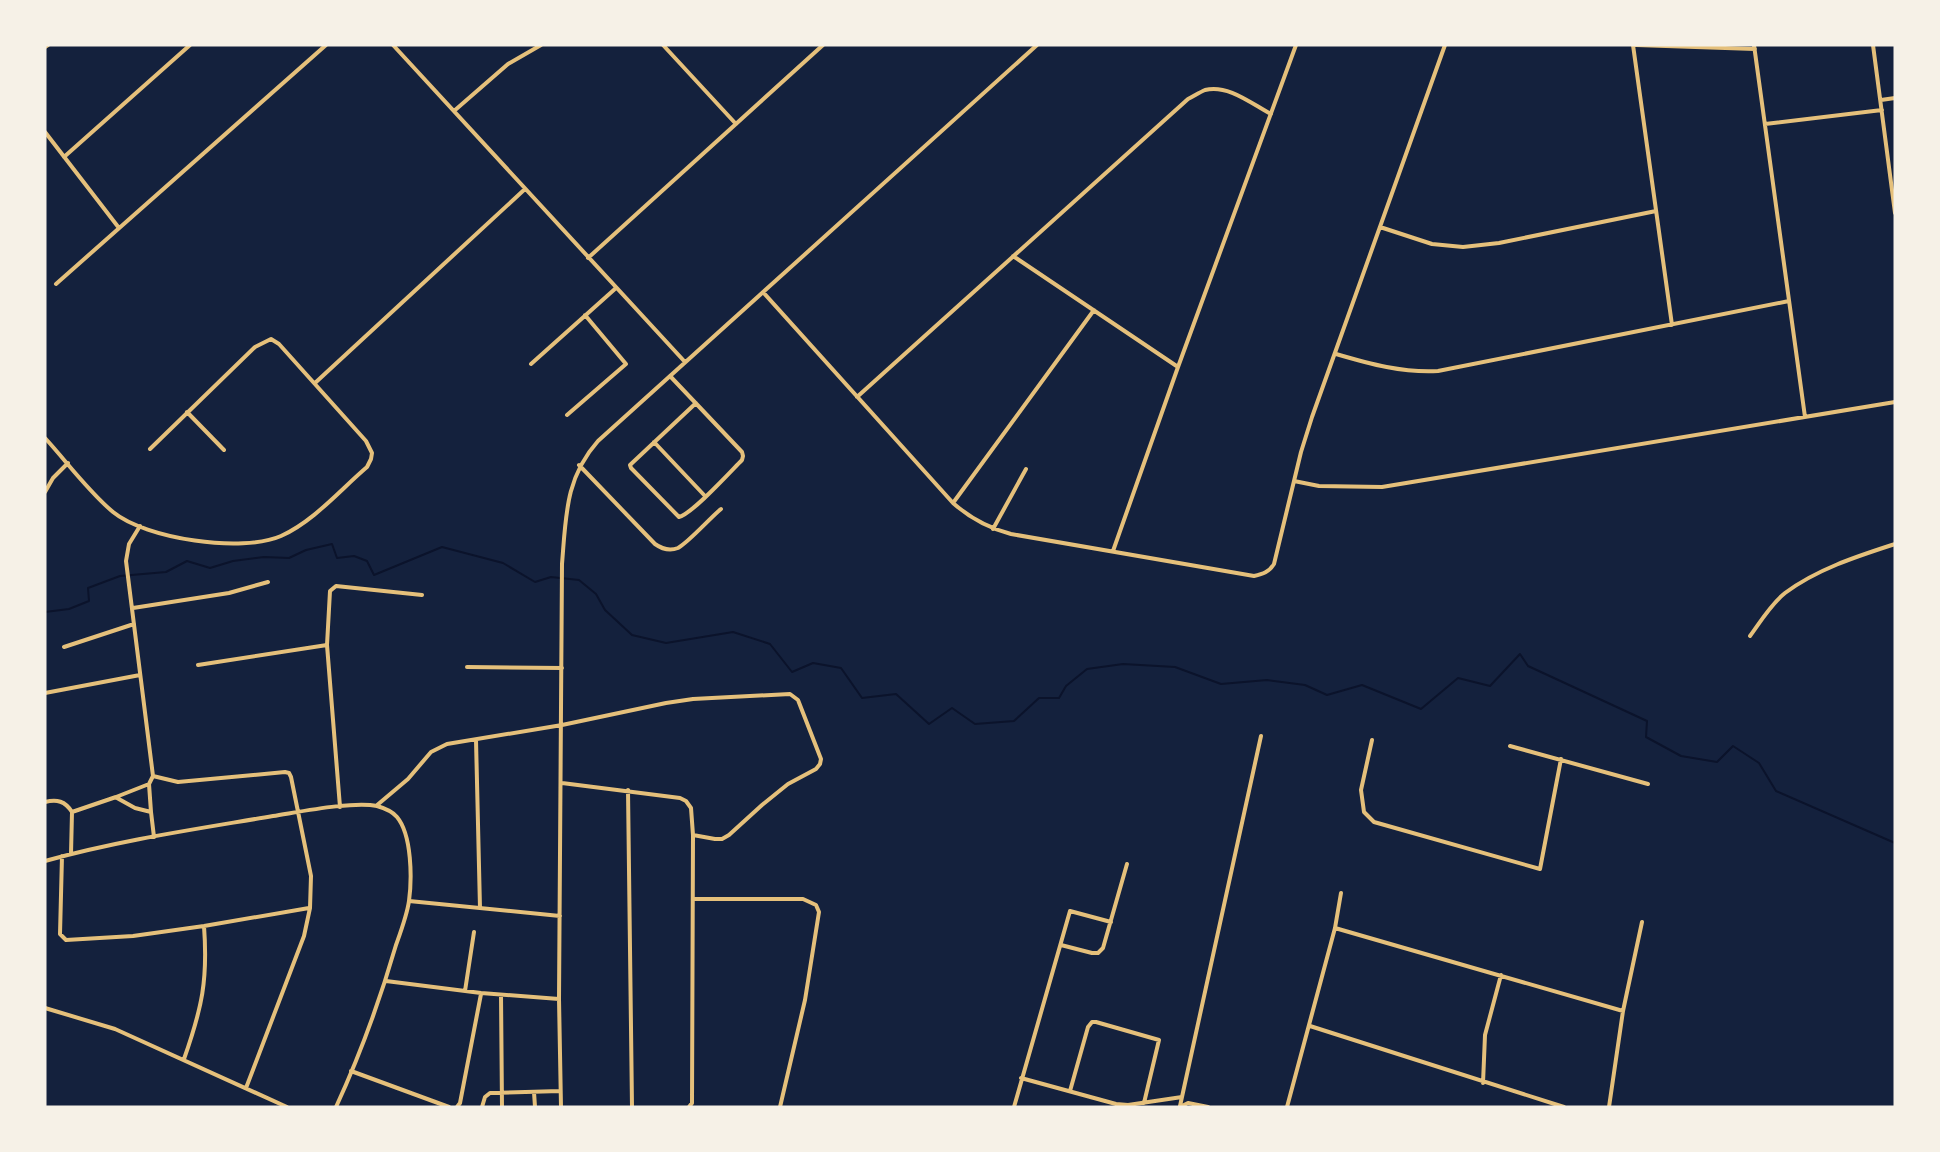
<svg xmlns="http://www.w3.org/2000/svg" width="1940" height="1152" font-family="'Times New Roman',serif">
	<style>
		.lines { fill: none; stroke-linecap: round; stroke-linejoin: round }
		.stream { stroke: #0b132b; stroke-width: 2 }
		.minor { stroke: #e5c07b; stroke-width: 4 }
	</style>
	<rect width="100%" height="100%" fill="#14213d"/>
	<g class="lines">
		<path class="stream" d="M45,612l24,-3 20,-8 -1,-13 32,-12 46,-4 21,-11 23,7 23,-7 31,-4 25,1 17,-8 26,-6 5,14 17,-2 13,5 7,14 68,-28 61,16 32,19 16,-5 28,3 17,14 9,16 27,25 34,8 67,-11 37,12 22,28 21,-9 28,5 21,30 34,-4 33,30 23,-16 23,16 39,-3 25,-23h20l7,-12 21,-17 36,-5 52,3 46,17 46,-4 38,5 22,10 35,-10 59,24 37,-31 32,8 30,-32 8,12 119,55 -1,16 35,19 36,6 16,-16 26,17 17,28 119,52"/>
		<path class="minor" d="M393,45l292,317
			M663,45l73,79
			M1633,45l39,280
			M1636,45l119,4
			M1754,45l51,372
			M1873,45l22,168
			M45,47l3,-2
			M1881,100l14,-2
			M454,111l54,-47 33,-19
			M1765,124l117,-14
			M45,132l74,96
			M64,157l126,-112
			M1380,227l52,17 31,3 36,-4 157,-32
			M1013,256l165,111
			M588,258l235,-213
			M56,284l270,-239
			M763,292l190,211c18,16 35,25 58,31l243,42c9,-2 15,-4 20,-12l27,-112 11,-35 133,-372
			M1336,354c34,10 67,19 102,17l351,-70
			M531,364l85,-76
			M670,376l72,76 1,4 -1,4c-12,12 -50,54 -63,57l-48,-49 -1,-3 66,-62
			M315,383l210,-194
			M857,397l331,-298c6,-3 12,-7 17,-9 23,-6 47,14 66,24
			M187,412l37,38
			M567,415l59,-51 -41,-49
			M45,438c22,24 43,53 68,74 33,27 129,41 168,24 33,-15 59,-46 86,-69l4,-8 1,-6 -6,-12 -87,-97 -8,-5 -16,8 -105,102
			M654,442l51,54
			M579,465l76,79c7,5 15,7 23,4 11,-6 32,-30 43,-39
			M1294,481l25,5 63,1 513,-85
			M45,492l8,-14 15,-15
			M953,503l141,-193
			M140,526l-11,18 -3,17 27,215
			M993,529l33,-60
			M1113,551l65,-184 118,-322
			M133,608l96,-15 39,-11
			M1750,636c11,-15 21,-32 35,-43 32,-24 73,-37 110,-49
			M64,647l70,-23
			M198,665l129,-20
			M467,667l95,1
			M45,693l95,-18
			M476,740l4,168
			M1372,740l-11,50 3,22 10,10 166,47 21,-110
			M1510,746l138,38
			M153,776l25,6 107,-10 4,1 2,4 20,99 -1,32 -6,28 -58,152
			M562,783l118,15 6,3 5,7 2,27 -1,268 -3,4
			M149,784l2,28
			M628,790l4,317
			M117,798l18,10 16,4 3,25
			M45,802c12,-3 20,-1 27,10l-1,42
			M376,806l32,-27 23,-27 16,-8 115,-19 104,-22 27,-4 97,-5 8,6 23,59 -1,5 -4,5 -28,15 -26,21 -33,30 -7,4h-7l-22,-4
			M340,807l-13,-162 3,-54 6,-5 86,9
			M72,812l44,-15 33,-13 4,-8
			M62,856l-2,78 6,6 67,-4 71,-10 105,-18
			M45,861c75,-21 152,-32 228,-45 26,-4 80,-15 104,-10 7,2 15,5 20,11 15,18 15,62 12,84 -2,14 -8,30 -13,44 -16,55 -36,110 -60,162
			M693,899h110l13,6 3,7 -14,88 -25,107
			M409,901l151,15
			M1335,928l288,83
			M1061,945l31,8h6l5,-5 24,-84
			M386,981l95,12 78,6
			M465,991l9,-59
			M501,995l1,112
			M45,1008l70,21 172,78
			M1310,1026l254,81
			M184,1059c18,-51 24,-79 20,-133
			M351,1071l98,36
			M1021,1078l95,26 12,1 54,-8
			M1483,1083l2,-48 16,-60
			M1070,1091l18,-64 4,-5h4l63,18 -15,63
			M534,1092l1,15
			M1180,1106l81,-370
			M457,1107l3,-4 21,-109
			M482,1107l3,-10 5,-4 70,-2
			M561,1107l-2,-108 3,-435c4,-47 3,-86 36,-123l439,-396
			M1014,1107l56,-196 41,11
			M1180,1107l8,-4 20,4
			M1287,1107l48,-179 6,-35
			M1609,1107l14,-96 19,-89"/>
	</g>
	<rect width="1940" height="1152" fill="none" stroke="#f6f1e7" stroke-width="93"/>
</svg>
